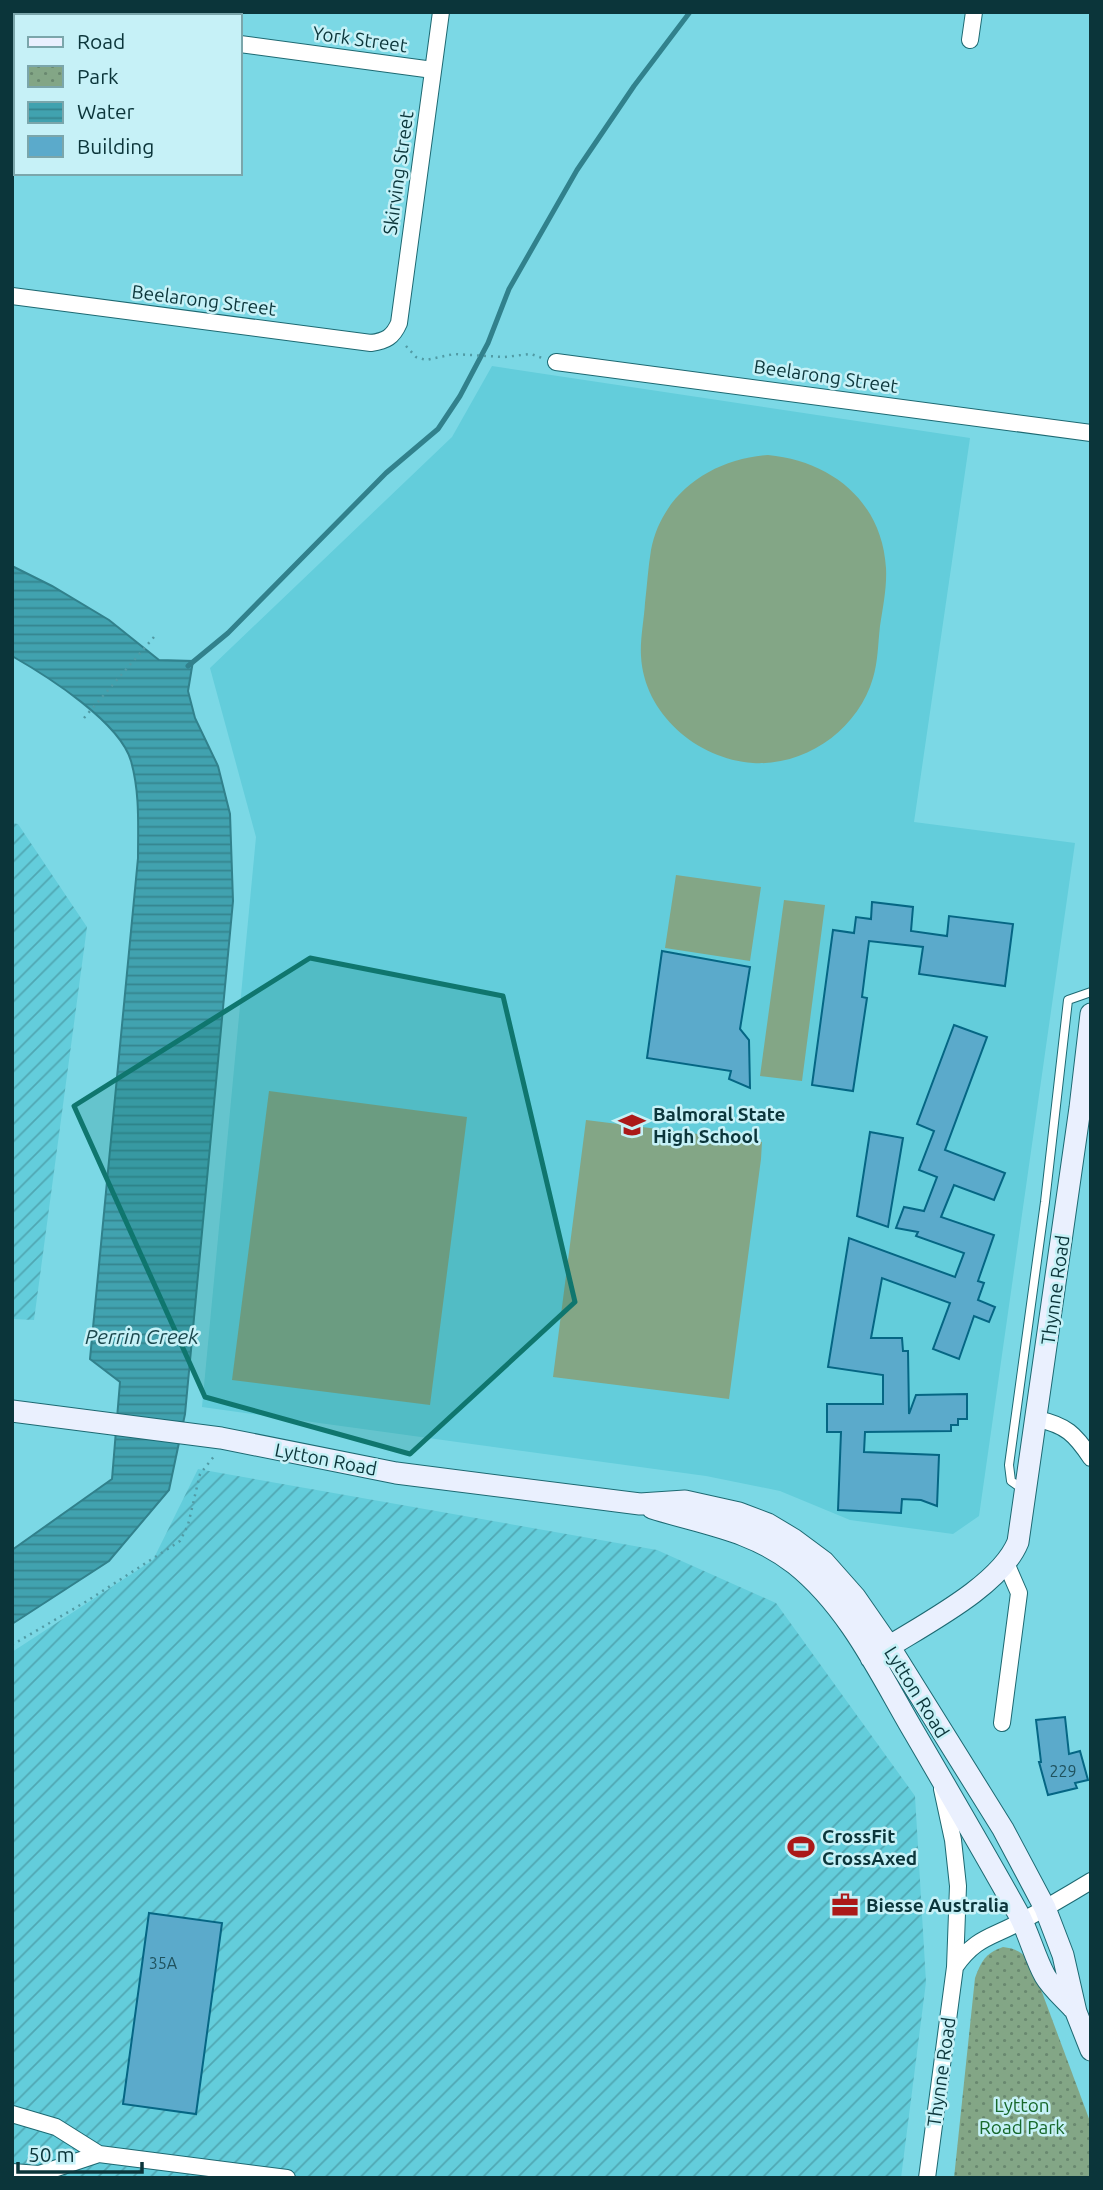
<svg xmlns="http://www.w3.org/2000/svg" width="1103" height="2190" font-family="Ubuntu,sans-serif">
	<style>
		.built { fill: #63cddb }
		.industrial { fill: url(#industrial-furrows) }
		.park { fill: url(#park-dots) }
		.pitch { fill: #83a686 }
		.water { fill: url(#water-rules); stroke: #31818c; stroke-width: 2 }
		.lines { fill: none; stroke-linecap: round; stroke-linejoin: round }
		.stream { stroke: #31818c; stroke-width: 5 }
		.building { fill: #5baacb; stroke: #056684; stroke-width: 2 }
		.lane-casing { stroke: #1d6972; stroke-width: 10 }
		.street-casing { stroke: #1d6972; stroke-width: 18 }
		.secondary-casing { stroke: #1d6972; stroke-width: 23 }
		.path { stroke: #519ba5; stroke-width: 2.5; stroke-dasharray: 2 5; stroke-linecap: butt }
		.lane { stroke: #fff; stroke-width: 8 }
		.street { stroke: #fff; stroke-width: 16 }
		.secondary { stroke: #eaf0fe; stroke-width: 21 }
		.marked { fill: #0f766e; fill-opacity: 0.2; stroke: #0f766e; stroke-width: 5; stroke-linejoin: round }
		.labels { text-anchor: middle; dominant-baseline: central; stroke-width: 5; stroke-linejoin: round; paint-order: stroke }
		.number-label { font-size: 16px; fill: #1f525e }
		.street-label { font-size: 19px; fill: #0b353a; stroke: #c6f1f7 }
		.poi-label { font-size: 19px; font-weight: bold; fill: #0b353a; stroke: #c6f1f7; text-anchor: start }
		.park-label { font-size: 19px; fill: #17682b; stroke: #c6f1f7 }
		.water-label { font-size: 21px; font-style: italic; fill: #1c484e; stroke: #c6f1f7 }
	</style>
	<defs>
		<pattern id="industrial-furrows" width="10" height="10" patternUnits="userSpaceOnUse" patternTransform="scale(1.75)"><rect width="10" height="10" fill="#63cddb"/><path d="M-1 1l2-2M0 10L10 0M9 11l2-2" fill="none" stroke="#50a7b3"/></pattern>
		<pattern id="park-dots" width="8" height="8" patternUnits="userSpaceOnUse" patternTransform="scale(1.75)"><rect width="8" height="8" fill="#83a686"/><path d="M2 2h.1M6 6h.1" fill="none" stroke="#69886f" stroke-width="1.8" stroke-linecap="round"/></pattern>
		<pattern id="water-rules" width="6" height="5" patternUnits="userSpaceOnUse" patternTransform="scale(1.75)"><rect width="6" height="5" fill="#41a2af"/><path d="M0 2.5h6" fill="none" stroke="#35858f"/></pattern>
	</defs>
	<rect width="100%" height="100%" fill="#7bd8e5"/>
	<path class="built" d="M492,366l478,72 -56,384 161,21 -96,673 -26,18 -103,-14 -70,-29 -74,-15 -504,-69 54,-570 -46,-169 242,-231z"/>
	<path class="industrial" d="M12,823l6,1 69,103 -53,393 -22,-1z
		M198,1469l459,81 119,53 139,193 11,186 -25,196h-889v-526l141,-92z"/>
	<path class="park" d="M1003,1947c16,2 22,7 30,21l58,156v54h-137l21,-200c6,-16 10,-25 28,-31z"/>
	<path class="pitch" d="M768,455c63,6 114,46 118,113 1,19 -3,39 -6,58 -2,17 -2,36 -7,52 -15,51 -66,88 -120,85 -56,-4 -109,-49 -112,-107 -1,-17 3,-36 4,-53 2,-17 3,-35 6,-53 11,-57 61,-91 117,-95z
		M676,875l85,12 -11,74 -85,-13z
		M784,900l41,5 -23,176 -42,-5z
		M269,1091l198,26 -37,288 -198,-25z
		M586,1120l176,22 -1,17 -32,240 -176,-22z"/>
	<path class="water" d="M12,566l40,20 57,34 50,40 34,1 -5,30 7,27 23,48 12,48 3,87 -48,513 -16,76 -60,71 -97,63v-74l100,-71 8,-97 -30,-23 48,-501c0,-33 2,-65 -7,-97 -11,-39 -84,-85 -119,-105z"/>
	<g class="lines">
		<path class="stream" d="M188,666l40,-33 158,-160 52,-44 22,-33 28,-53 21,-54 68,-119 57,-84 56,-74"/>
	</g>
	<path class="building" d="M872,902l41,5 -2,24 36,5 2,-20 64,8 -8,62 -86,-12 4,-27 -54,-6 -7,56 5,1 -14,93 -41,-6 21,-155 21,3 2,-16 15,2z
		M662,951l88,16 -10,62 9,11 1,48 -21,-9 2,-8 -84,-13z
		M954,1025l33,12 -42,113 60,23 -11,27 -40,-15 -13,32 53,18 -16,46 6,2 -6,17 17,7 -6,15 -15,-6 -15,43 -26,-10 17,-46 -68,-25 -11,60h31l1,13h5l1,63 7,-19 51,-1v25h-9v6h-7v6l-86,1 -1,20 75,3 -2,51 -16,-6 -19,-1 -1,14 -63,-3 3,-78h-14v-28h56v-29l-55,-8 21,-129 106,39 9,-24 -48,-17 2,-4 -22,-4 8,-21 20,4 13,-34 -18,-7 15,-39 -17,-7z
		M870,1132l33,6 -15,89 -31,-11z
		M1065,1717l4,37 11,-3 8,29 -13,3 2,5 -29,7 -9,-33h2l-5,-42z
		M149,1913l73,10 -26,191 -73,-10z"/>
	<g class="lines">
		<g class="lane-casing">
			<path id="lane" d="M1024,1490l-13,-9 -2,-16 36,-263 23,-202 23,-8"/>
		</g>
		<g class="street-casing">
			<path id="street" d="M12,14l14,2
				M970,40l4,-28
				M240,44l193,26
				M12,296l359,47c15,-2 22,-6 28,-20l42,-311
				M556,362l535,71
				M1037,1419c29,6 38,15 54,39
				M1002,1723l17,-130 -13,-30
				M942,1789l11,51 5,46 -3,81
				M12,2114l44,13 43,27 188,24
				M12,2172l27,2 60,-20
				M927,2178l28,-211c21,-30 36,-29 65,-45 24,-13 48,-27 71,-41"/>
		</g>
		<g class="secondary-casing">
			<path id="secondary" d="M12,1411l209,27 175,35 244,31 45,-3 54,12 29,11 25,15 31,23 31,35 34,49 114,183 42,79 18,47 13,57 15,38
				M652,1508c51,16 100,22 143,56 54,43 85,110 119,168 35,60 70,120 104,181 11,20 16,43 27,63 7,12 19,22 28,32
				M871,1658c43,-29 128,-69 147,-116l62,-434 11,-94"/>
		</g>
		<path class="path" d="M406,346l10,11 10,3 28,-6 50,3 27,-3 11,4
			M84,718l70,-81
			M12,1645l75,-44 93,-60 8,-16 12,-51 15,-19"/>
		<use href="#lane" class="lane"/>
		<use href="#street" class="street"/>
		<use href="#secondary" class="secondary"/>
	</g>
	<path class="marked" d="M310,958l193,38 72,306 -165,152 -205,-57 -131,-291z"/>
	<defs>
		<g id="school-bare" transform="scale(2.1)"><path d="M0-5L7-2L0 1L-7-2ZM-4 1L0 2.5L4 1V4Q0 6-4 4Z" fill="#ab1919" stroke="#c6f1f7" stroke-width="2.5" paint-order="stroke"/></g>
		<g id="stadium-bare" transform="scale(2.1)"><path d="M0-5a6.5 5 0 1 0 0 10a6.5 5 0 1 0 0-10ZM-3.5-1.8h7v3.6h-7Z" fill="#ab1919" stroke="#c6f1f7" stroke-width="2.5" paint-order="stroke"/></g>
		<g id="office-bare" transform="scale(2.1)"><path d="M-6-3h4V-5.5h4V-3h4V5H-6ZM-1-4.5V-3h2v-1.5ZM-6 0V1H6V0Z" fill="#ab1919" stroke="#c6f1f7" stroke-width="2.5" paint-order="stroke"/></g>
	</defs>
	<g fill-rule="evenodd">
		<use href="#school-bare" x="632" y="1125"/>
		<use href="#stadium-bare" x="801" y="1847"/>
		<use href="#office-bare" x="845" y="1905"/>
	</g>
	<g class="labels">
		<g class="number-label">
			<text x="1063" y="1771">229</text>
			<text x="163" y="1963">35A</text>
		</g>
		<g class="street-label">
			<text transform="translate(360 39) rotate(8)">York Street</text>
			<text transform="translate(398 173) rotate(-82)">Skirving Street</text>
			<text transform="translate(204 300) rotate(7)">Beelarong Street</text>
			<text transform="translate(826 376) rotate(8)">Beelarong Street</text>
			<text transform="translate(1055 1290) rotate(-82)">Thynne Road</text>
			<text transform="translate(326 1459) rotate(11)">Lytton Road</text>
			<text transform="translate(917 1692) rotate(58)">Lytton Road</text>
			<text transform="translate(941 2072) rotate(-82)">Thynne Road</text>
		</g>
		<g class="poi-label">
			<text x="653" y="1114">Balmoral State<tspan x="653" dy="22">High School</tspan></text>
			<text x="822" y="1836">CrossFit<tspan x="822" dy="22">CrossAxed</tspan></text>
			<text x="866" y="1905">Biesse Australia</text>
		</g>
		<g class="park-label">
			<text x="1022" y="2105">Lytton<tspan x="1022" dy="22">Road Park</tspan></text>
		</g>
		<g class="water-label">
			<text x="142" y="1336">Perrin Creek</text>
		</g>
	</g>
	<rect width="1103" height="2190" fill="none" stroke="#0b353a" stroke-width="28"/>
	<rect x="14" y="14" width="228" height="161" fill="#c6f1f7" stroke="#7ba6ab" stroke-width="2"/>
	<rect x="28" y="37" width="35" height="10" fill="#eaf0fe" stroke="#7ba6ab" stroke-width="2"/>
	<text x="77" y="49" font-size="21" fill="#0b353a">Road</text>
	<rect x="28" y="66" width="35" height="21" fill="url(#park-dots)" stroke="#7ba6ab" stroke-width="2"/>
	<text x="77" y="84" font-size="21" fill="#0b353a">Park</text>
	<rect x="28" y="102" width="35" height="21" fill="url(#water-rules)" stroke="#7ba6ab" stroke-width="2"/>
	<text x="77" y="119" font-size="21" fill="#0b353a">Water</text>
	<rect x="28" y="136" width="35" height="21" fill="#5baacb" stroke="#7ba6ab" stroke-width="2"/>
	<text x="77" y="154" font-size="21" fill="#0b353a">Building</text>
	<path d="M18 2162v10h124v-10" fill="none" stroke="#0b353a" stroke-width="3.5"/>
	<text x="28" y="2162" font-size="21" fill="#0b353a" stroke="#c6f1f7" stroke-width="5" paint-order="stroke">50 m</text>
</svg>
